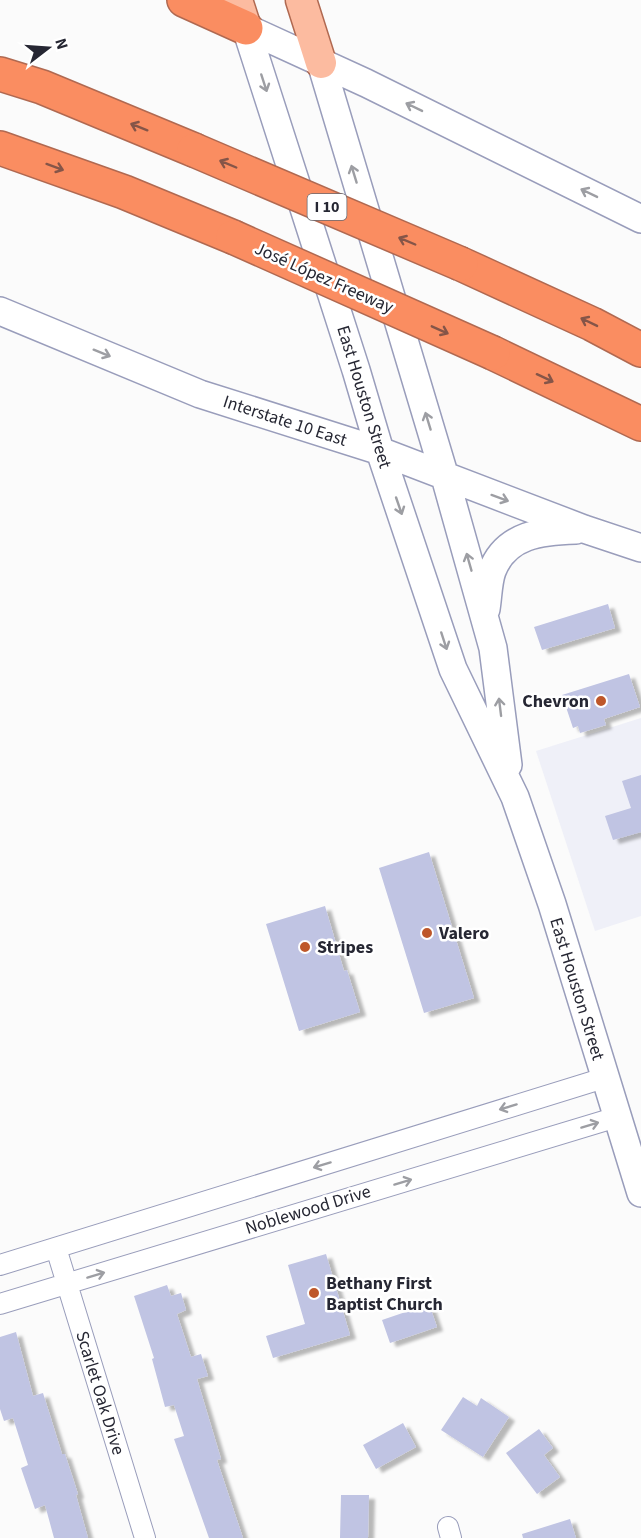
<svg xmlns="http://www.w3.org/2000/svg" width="641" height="1538" font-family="'Source Sans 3',sans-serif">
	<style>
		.built { fill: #eff0f8 }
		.building { fill: #c0c4e3; filter: url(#shadow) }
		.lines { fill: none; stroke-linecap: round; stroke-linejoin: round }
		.street-casing { stroke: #999dbb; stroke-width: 22 }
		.secondary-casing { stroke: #999dbb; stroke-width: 30 }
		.primary-casing { stroke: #b06951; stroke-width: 33 }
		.highway-casing { stroke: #b06951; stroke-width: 36 }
		.street { stroke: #fff; stroke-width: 20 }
		.secondary { stroke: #fff; stroke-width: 27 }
		.primary { stroke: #fcbba0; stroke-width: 30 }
		.highway { stroke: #fa8d61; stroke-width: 33 }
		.highway-bridge-casing { stroke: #b06951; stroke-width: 36; stroke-linecap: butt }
		.highway-bridge { stroke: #fa8d61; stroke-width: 33 }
		.oneway { stroke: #9d9ea3 }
		.oneway2 { stroke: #855548 }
		.poi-dot { fill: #be572a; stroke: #fff; stroke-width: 2 }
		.labels { text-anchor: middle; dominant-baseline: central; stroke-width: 5; stroke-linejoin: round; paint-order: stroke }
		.shield { fill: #fff; stroke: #676870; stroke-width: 1.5 }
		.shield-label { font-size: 16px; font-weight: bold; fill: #262733 }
		.street-label { font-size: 18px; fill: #262733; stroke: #fff }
		.poi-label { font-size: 18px; font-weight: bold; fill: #262733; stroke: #fff; text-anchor: start }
	</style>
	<defs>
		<filter id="shadow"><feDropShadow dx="6" dy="4" stdDeviation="1.5" flood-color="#0004"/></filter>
	</defs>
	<rect width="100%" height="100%" fill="#fbfbfb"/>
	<path class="built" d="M641,718v198l-46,15 -59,-180z"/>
	<path class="building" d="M608,604l7,24 -73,22 -8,-23z
		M629,674l11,33 -36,12 2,6 -26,8 -2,-7 -5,2 -11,-33z
		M641,775v57l-28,8 -8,-24 26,-8 -9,-27z
		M429,852l45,146 -50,15 -45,-145z
		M325,906l19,65 3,-1 13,42 -61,19 -33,-107z
		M326,1254l24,81 -77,23 -7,-22 39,-12 -17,-59z
		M167,1285l4,11 10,-3 5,17 -9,4 14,43 10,-3 7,22 -11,3 24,80 -4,1 26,78h-34l-35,-99 10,-3 -10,-31 -9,2 -13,-48 2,-1 -20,-62z
		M429,1304l8,23 -47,16 -8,-23z
		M16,1332l17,64 10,-3 19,61h3l13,40 -2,1 12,43h-34l-9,-33 -10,4 -14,-41 7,-3 -15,-47 -9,3 -4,-12v-72z
		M463,1397l14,9 4,-8 28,19 -26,40 -42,-27z
		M403,1423l13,24 -40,22 -13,-24z
		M539,1429l14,19 -9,7 16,22 -23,17 -31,-41z
		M341,1495h28l-1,43h-28z
		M570,1519l6,19h-53l-1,-4z"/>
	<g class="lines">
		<g class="street-casing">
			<path id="street" d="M56,1248l89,290
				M0,1265l604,-187
				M0,1304l617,-187
				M448,1527l3,11"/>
		</g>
		<g class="secondary-casing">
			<path id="secondary" d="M246,28l110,342 24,81 73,218 62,128 37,107 89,289
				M246,28l120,55 275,136
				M321,63l124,414 48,171 15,117
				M0,311l200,83 180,57 204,78 57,19
				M486,609c2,-12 2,-27 6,-38 14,-37 50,-40 84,-41"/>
		</g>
		<g class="primary-casing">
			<path id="primary" d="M237,0l9,28
				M301,0l20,63"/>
		</g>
		<g class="highway-casing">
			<path id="highway" d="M184,0l62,28
				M0,74l42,13 152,63
				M0,148l124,44 109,45
				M461,264l131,60 49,26
				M493,353l148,71"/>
		</g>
		<use href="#street" class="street"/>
		<use href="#secondary" class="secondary"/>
		<use href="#primary" class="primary"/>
		<use href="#highway" class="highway"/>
		<g class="highway-bridge-casing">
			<path id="highway-bridge" d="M194,150l267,114
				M233,237l260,116"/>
		</g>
		<use href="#highway-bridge" class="highway-bridge"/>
	</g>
	<defs><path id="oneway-shaft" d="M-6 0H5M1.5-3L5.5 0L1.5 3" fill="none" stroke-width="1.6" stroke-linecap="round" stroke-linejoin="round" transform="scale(1.5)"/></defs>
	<g class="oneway">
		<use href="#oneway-shaft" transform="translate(264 83) rotate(72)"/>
		<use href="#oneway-shaft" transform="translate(414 107) rotate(-154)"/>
		<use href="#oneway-shaft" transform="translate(354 174) rotate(-107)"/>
		<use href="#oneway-shaft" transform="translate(589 193) rotate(-154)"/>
		<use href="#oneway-shaft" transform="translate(102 353) rotate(22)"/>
		<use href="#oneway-shaft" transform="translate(428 421) rotate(-107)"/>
		<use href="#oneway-shaft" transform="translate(500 498) rotate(20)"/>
		<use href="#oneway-shaft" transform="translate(399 506) rotate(71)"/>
		<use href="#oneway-shaft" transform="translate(469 562) rotate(-106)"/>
		<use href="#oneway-shaft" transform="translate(444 641) rotate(72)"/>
		<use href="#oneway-shaft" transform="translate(500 707) rotate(-97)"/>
		<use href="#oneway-shaft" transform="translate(508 1107) rotate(163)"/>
		<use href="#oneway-shaft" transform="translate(590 1125) rotate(-17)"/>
		<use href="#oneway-shaft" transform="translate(322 1165) rotate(163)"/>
		<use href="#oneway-shaft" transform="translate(403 1182) rotate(-17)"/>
		<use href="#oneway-shaft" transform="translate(96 1275) rotate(-17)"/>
	</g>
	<g class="oneway2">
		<use href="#oneway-shaft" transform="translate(139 127) rotate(-158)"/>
		<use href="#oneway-shaft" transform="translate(228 164) rotate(-157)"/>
		<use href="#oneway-shaft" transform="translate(55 167) rotate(20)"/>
		<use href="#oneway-shaft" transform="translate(407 241) rotate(-157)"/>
		<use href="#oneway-shaft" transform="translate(589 322) rotate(-154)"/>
		<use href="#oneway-shaft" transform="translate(440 330) rotate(24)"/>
		<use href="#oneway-shaft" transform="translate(545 378) rotate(25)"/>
	</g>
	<g class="poi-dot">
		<circle cx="601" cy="701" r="6"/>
		<circle cx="427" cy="933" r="6"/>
		<circle cx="305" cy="947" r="6"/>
		<circle cx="314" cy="1293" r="6"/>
	</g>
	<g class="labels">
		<rect class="shield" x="307.5" y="194" width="39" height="26" rx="4.5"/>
		<g class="shield-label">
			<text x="327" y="207">I 10</text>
		</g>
		<g class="street-label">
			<text transform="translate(324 278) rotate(24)">José López Freeway</text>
			<text transform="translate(364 397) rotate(73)">East Houston Street</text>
			<text transform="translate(285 421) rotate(18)">Interstate 10 East</text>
			<text transform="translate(577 989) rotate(73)">East Houston Street</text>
			<text transform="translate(308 1210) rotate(-17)">Noblewood Drive</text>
			<text transform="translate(100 1393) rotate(73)">Scarlet Oak Drive</text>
		</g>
		<g class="poi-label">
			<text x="589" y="701" text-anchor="end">Chevron</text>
			<text x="439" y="933">Valero</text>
			<text x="317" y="947">Stripes</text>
			<text x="326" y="1283">Bethany First<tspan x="326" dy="21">Baptist Church</tspan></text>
		</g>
	</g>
	<g transform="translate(48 48) rotate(73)" stroke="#ffffff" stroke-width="4.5" paint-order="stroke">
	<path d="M0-4.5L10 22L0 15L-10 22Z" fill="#262733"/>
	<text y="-9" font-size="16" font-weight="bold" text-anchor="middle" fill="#262733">N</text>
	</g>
</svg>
